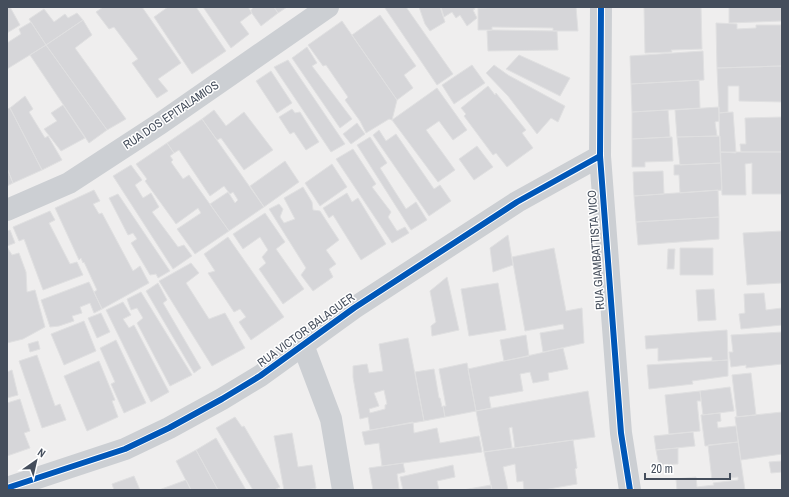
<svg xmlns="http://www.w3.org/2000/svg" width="789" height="497" font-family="'Archivo Narrow',sans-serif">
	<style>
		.building { fill: #d6d6d9; stroke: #e0e0e1; fill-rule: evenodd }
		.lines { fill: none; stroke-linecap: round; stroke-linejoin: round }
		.street { stroke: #cccfd3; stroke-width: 22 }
		.cycleway-casing { stroke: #fff; stroke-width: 8 }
		.cycleway { stroke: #0057b8; stroke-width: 6 }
		.labels { text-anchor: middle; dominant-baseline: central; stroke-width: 3; stroke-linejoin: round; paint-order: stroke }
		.street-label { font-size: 12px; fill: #454e5c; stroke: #fff }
	</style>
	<rect width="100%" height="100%" fill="#efeeee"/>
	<path class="building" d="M7,7h3l10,18 -13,8z
		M103,7h39l39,56 -23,16 10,12 -11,7 -25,-35 6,-4 -24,-32 -5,2 -13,-17z
		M168,7h28l30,44 -34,23 -38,-57z
		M203,7h45l4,6 -12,9 9,12 -18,14z
		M254,7h20l4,6 -17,13 -10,-14v-2z
		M274,7h13l-9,6z
		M386,7h20l47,67 -16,11 -52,-77z
		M419,7h21l5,15 -15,9 -5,-7z
		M441,7h33l1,2 -2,1 4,8 -10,8 -7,-11 -4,3 -4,-6 -8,5z
		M478,7h30l-30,1z
		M508,7h68l2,24h-25v-3l-61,-1v3h-14v-22z
		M644,7h57l1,42 -31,1 1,2 -27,1z
		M729,7h53v14l-53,2z
		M44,9l10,13 11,-8 3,4 9,-5 6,7 -37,25 -17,-26z
		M380,15l36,51 -12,9 9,13 -16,12 -45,-65z
		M83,20l9,15 -17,13 51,71 -19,11 -61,-85z
		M342,21l55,79 -5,20 -3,-1 -23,14 -6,-12 -15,-21 3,-3 -22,-32 -3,1 -15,-21z
		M31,22l15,23 -39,24v-26l14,-9 -2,-5z
		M716,23l21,1v5l19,-1v-3h25l1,41 -65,2z
		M492,30l65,1 1,19 -70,1 -1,-20z
		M46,45l61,85 -18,13 -59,-88z
		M307,47l10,16 -5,3 40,53 -12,9 -48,-70z
		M703,51l1,29 -73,4 -1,-28z
		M519,55l51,23 -10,18 -54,-27z
		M288,60l57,84 -14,8 -57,-85z
		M472,65l13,18 -31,21 -12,-19z
		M494,65l14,10 57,31 -7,16 -7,-4 -14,16 -29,-38 -22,-23z
		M782,66v36l-43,-1v-15h-11v26l-9,1 -2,-45z
		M271,71l21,32 -15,10 -21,-32z
		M699,80l1,28 -68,4 -1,-28z
		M488,86l7,9 1,-2 30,37 -4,3 11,15 -26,19 -11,-14 -3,2 -29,-39 2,-2 -5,-6z
		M437,88l30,42 -14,10 -14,-19 -13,9 29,40 -17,12 -46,-62z
		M25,96l8,13 -4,3 16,26 3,-2 14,24 -20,10 -32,-62z
		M63,105l22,33 -24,13 -17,-22 13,-8 -6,-8z
		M719,107v14l-4,1 2,14 -40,1 -2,-27z
		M10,108l32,62 -29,13 -6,-15v-59z
		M292,109l3,4 5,-1 19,30 -13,8 -12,-18 -4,2 -11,-17z
		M214,110l12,16 18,-14 29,38 -29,20 -23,-32 -4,2 -15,-21z
		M668,110l2,27 -38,2v-27z
		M733,112l3,41 -16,-1 -1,-39z
		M782,117v35h-41l-1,-8h6l-1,-26z
		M202,119l62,88 -35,24 -19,-27 18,-12 7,11 3,-3 -5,-8 -3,2 -6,-8 -14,10 -31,-46 -5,3 -7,-10z
		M357,123l8,11 -14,10 -8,-10z
		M379,130l7,11 10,-7 38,55 6,-4 11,16 -22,15 -56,-81z
		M720,136l1,27 -41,2 -3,-28z
		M370,137l17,26 -7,5 26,41 10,-7 11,18 -16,10 -54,-85z
		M672,137l1,24 -28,1v5h-13v-28z
		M167,143l7,10 -4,3 3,4 -2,2 12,17 6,-4 40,56 -34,23 -18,-25 24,-16 -3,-5 -22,16 -31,-43 2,-2 -11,-15z
		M477,146l16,21 -19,13 -15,-21z
		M353,149l23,35 -4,3 19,25 -3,5 9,14 8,-4 4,6 -17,10 -56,-84z
		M720,152h62v42h-30v-31l-7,1 1,31h-24z
		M285,161l14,21 -35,25 -14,-21z
		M721,163l1,27 -42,3 -1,-18h-5v-10z
		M332,164l15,23 -27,19 -15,-23z
		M131,165l11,15 -7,5 8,13 8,-5 8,14 -7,5 26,35 6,-2 8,11 -19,13 -60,-93z
		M7,168l6,15 -6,3z
		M663,171l1,23 -30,2 -1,-24z
		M303,187l9,15 1,8 7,1 19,29 -13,10 10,14 -7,5 4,8 -20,14 -12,-16 5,-7 -37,-59 10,-5 4,5 -3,8 4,6 11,-4 -11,-21z
		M94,190l6,11 -7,3 6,10 3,-1 31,58 7,-5 9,17 -47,26 -8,-17 3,-2 -13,-28 -1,1 -2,-5 -2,2 -24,-52z
		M718,190l1,27 -83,5 -2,-26z
		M347,193l5,9 6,-4 28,46 -25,16 -28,-45 -4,3 -6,-10z
		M118,194l52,77 -12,7 -2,-4 -6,1 -19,-32 6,-4 -4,-6 -5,2 -19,-37z
		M50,211l5,9 -6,3 21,41 7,-2 6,13 -40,15 -19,-51 -5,2 -6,-14z
		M265,213l20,29 -9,7 28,40 -21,15 -24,-35 7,-6 -4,-6 6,-7 -8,-13 -17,12 -10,-15z
		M719,217v22l-81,6 -2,-23z
		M10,230l5,13 -8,3v-15z
		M782,231v52l-35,2 -4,-52z
		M508,235l5,30 -20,7 -3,-24z
		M228,237l56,80 -33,23 -12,-18 7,-5 -6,-8 -6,3 -26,-39 7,-2 -11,-17z
		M7,247l5,8 7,-2 7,19 1,20 8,-2 10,37 -22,12 -16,4z
		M554,248l12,63 16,-3 2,35 -41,9 -3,-19 24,-4 -1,-5 -38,7 -13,-74z
		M680,248h33v27h-33z
		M668,249h7l-1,20h-7z
		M191,263l8,10 -13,10 23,36 16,-6 20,35 -33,18 -53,-85z
		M447,277l12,53 -27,6 -1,-10 5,-4 -6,-31z
		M89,282l13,27 -8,4 -4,-10 -10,4 2,6 -10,3 2,5 -15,5 -9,1 -9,-27z
		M158,283l9,17 -4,3 38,65 -7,5 -48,-82z
		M498,283l8,47 -37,6 -8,-47z
		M714,289l2,31 -18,1 -2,-31z
		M141,292l51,83 -22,11 -33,-63 6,-5 -6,-10 -6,2 -4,-11z
		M764,293l2,17 16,-2v17l-41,4 -2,-15 6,-1 -1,-19z
		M123,302l8,13 -8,4 6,9 5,-3 35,67 -18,10 -45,-92z
		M101,313l9,19 -13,6 -9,-20z
		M84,321l12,30 -32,14 -13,-31z
		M727,330l1,30 -16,1v-4l-54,4v-13l-12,1 -1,-13z
		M782,332v32l-36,4v-3l-15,2 -2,-15h4l-2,-17z
		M526,335l3,21 -25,5 -4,-21z
		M408,338l16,83 -54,9 -2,-13 -8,2 -7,-42v-11l14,-2 2,9 14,-2 -4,-27zM384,390l3,14 -2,1v4l-15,4 -1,-4 10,-3 -5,-13z
		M116,340l30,63 -22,10 -13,-29 4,-2 -15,-34z
		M38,341l2,8 -10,3 -2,-8z
		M563,348l5,21 -20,4 1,7 -16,3 -3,-11 -10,2 3,17 -34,6 2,11 -15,3 -8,-42z
		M37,355l18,51 5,-2 6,16 -24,8 -23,-67z
		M728,360v16l-36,5 1,3 -44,5 -2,-24z
		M99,361l16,39 -3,1 6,16 -31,14 -23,-55z
		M467,363l9,48 -31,6 -2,-11h3l-7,-37z
		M434,369l5,29h1l2,9 1,-1 2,11 -21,4 -9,-49z
		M12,370l6,25 -11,3v-26z
		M751,373l5,42 -19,2 -5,-42z
		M730,387l4,24 -31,4 -3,-24z
		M588,391l7,46 -80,11 -3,-21 -3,1 3,20 -28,4 -8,-41z
		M700,391l1,10h-4l3,30 -31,3 -4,-39z
		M20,399l10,32 -6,2 6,15 -23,8v-53z
		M782,412v42l-41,6 -6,-43z
		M720,413l1,8 -4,1 1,6 18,-2 2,16 -33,4 -4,-31z
		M235,417l7,10 2,-1 36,61 -6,3h-21l-37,-62z
		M413,422l1,11 23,-5 3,15 39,-7 3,16 -100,14 -3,-23 -14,2 -3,-13z
		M693,432l2,14 -39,4 -2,-14z
		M292,433l6,34 14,-2 4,23 -9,2h-23l-10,-54z
		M216,438l30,52h-28l-22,-40z
		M573,440l4,28 -2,1 2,15 -34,6h-19l-1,-9 -6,1 -2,-18 -12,3 5,23h-16l-8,-38z
		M738,442l7,48h-68l-1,-11 20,-2 1,10 17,-2 -1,-2 25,-3v-3l-26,3 -4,-35z
		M678,448v16l-19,1 -3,-15z
		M196,450l22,40h-27l-15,-29z
		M782,461v11l-11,1 -2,-11z
		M403,463l2,9 -8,2 2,15 -26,1 -4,-22z
		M453,465l2,12 -18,4 2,9h-36l-3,-13z
		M134,476l6,14h-26l-2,-6z
		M186,480l5,10h-32z
		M491,485l1,5h-29z"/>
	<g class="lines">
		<path class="street" d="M601,7l-1,149 21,277 9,57
			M7,210l62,-27 92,-60 167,-116
			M303,345l28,74 12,71
			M7,488l118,-39 44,-21 53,-29 38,-23 94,-68 163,-106 83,-46"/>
		<g class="cycleway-casing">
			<path id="cycleway" d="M601,7l-1,149 21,277 9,57
				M7,488l118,-39 44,-21 53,-29 38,-23 94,-68 163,-106 83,-46"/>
		</g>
		<use href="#cycleway" class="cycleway"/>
	</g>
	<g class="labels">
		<g class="street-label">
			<text transform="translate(171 115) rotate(-34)">RUA DOS EPITALAMIOS</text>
			<text transform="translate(596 250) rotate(-94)">RUA GIAMBATTISTA VICO</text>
			<text transform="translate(306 330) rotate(-36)">RUA VICTOR BALAGUER</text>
		</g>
	</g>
	<rect width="789" height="497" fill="none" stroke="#454e5c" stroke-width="16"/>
	<g transform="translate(36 461) rotate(34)" stroke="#ffffff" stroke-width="3" paint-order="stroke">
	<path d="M0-3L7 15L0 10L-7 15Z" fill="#454e5c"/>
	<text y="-6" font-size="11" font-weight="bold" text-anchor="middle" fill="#454e5c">N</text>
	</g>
	<path d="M645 473v6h85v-6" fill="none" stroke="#454e5c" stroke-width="2"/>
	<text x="651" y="473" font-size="12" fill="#454e5c" stroke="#ffffff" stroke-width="3" paint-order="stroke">20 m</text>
</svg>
